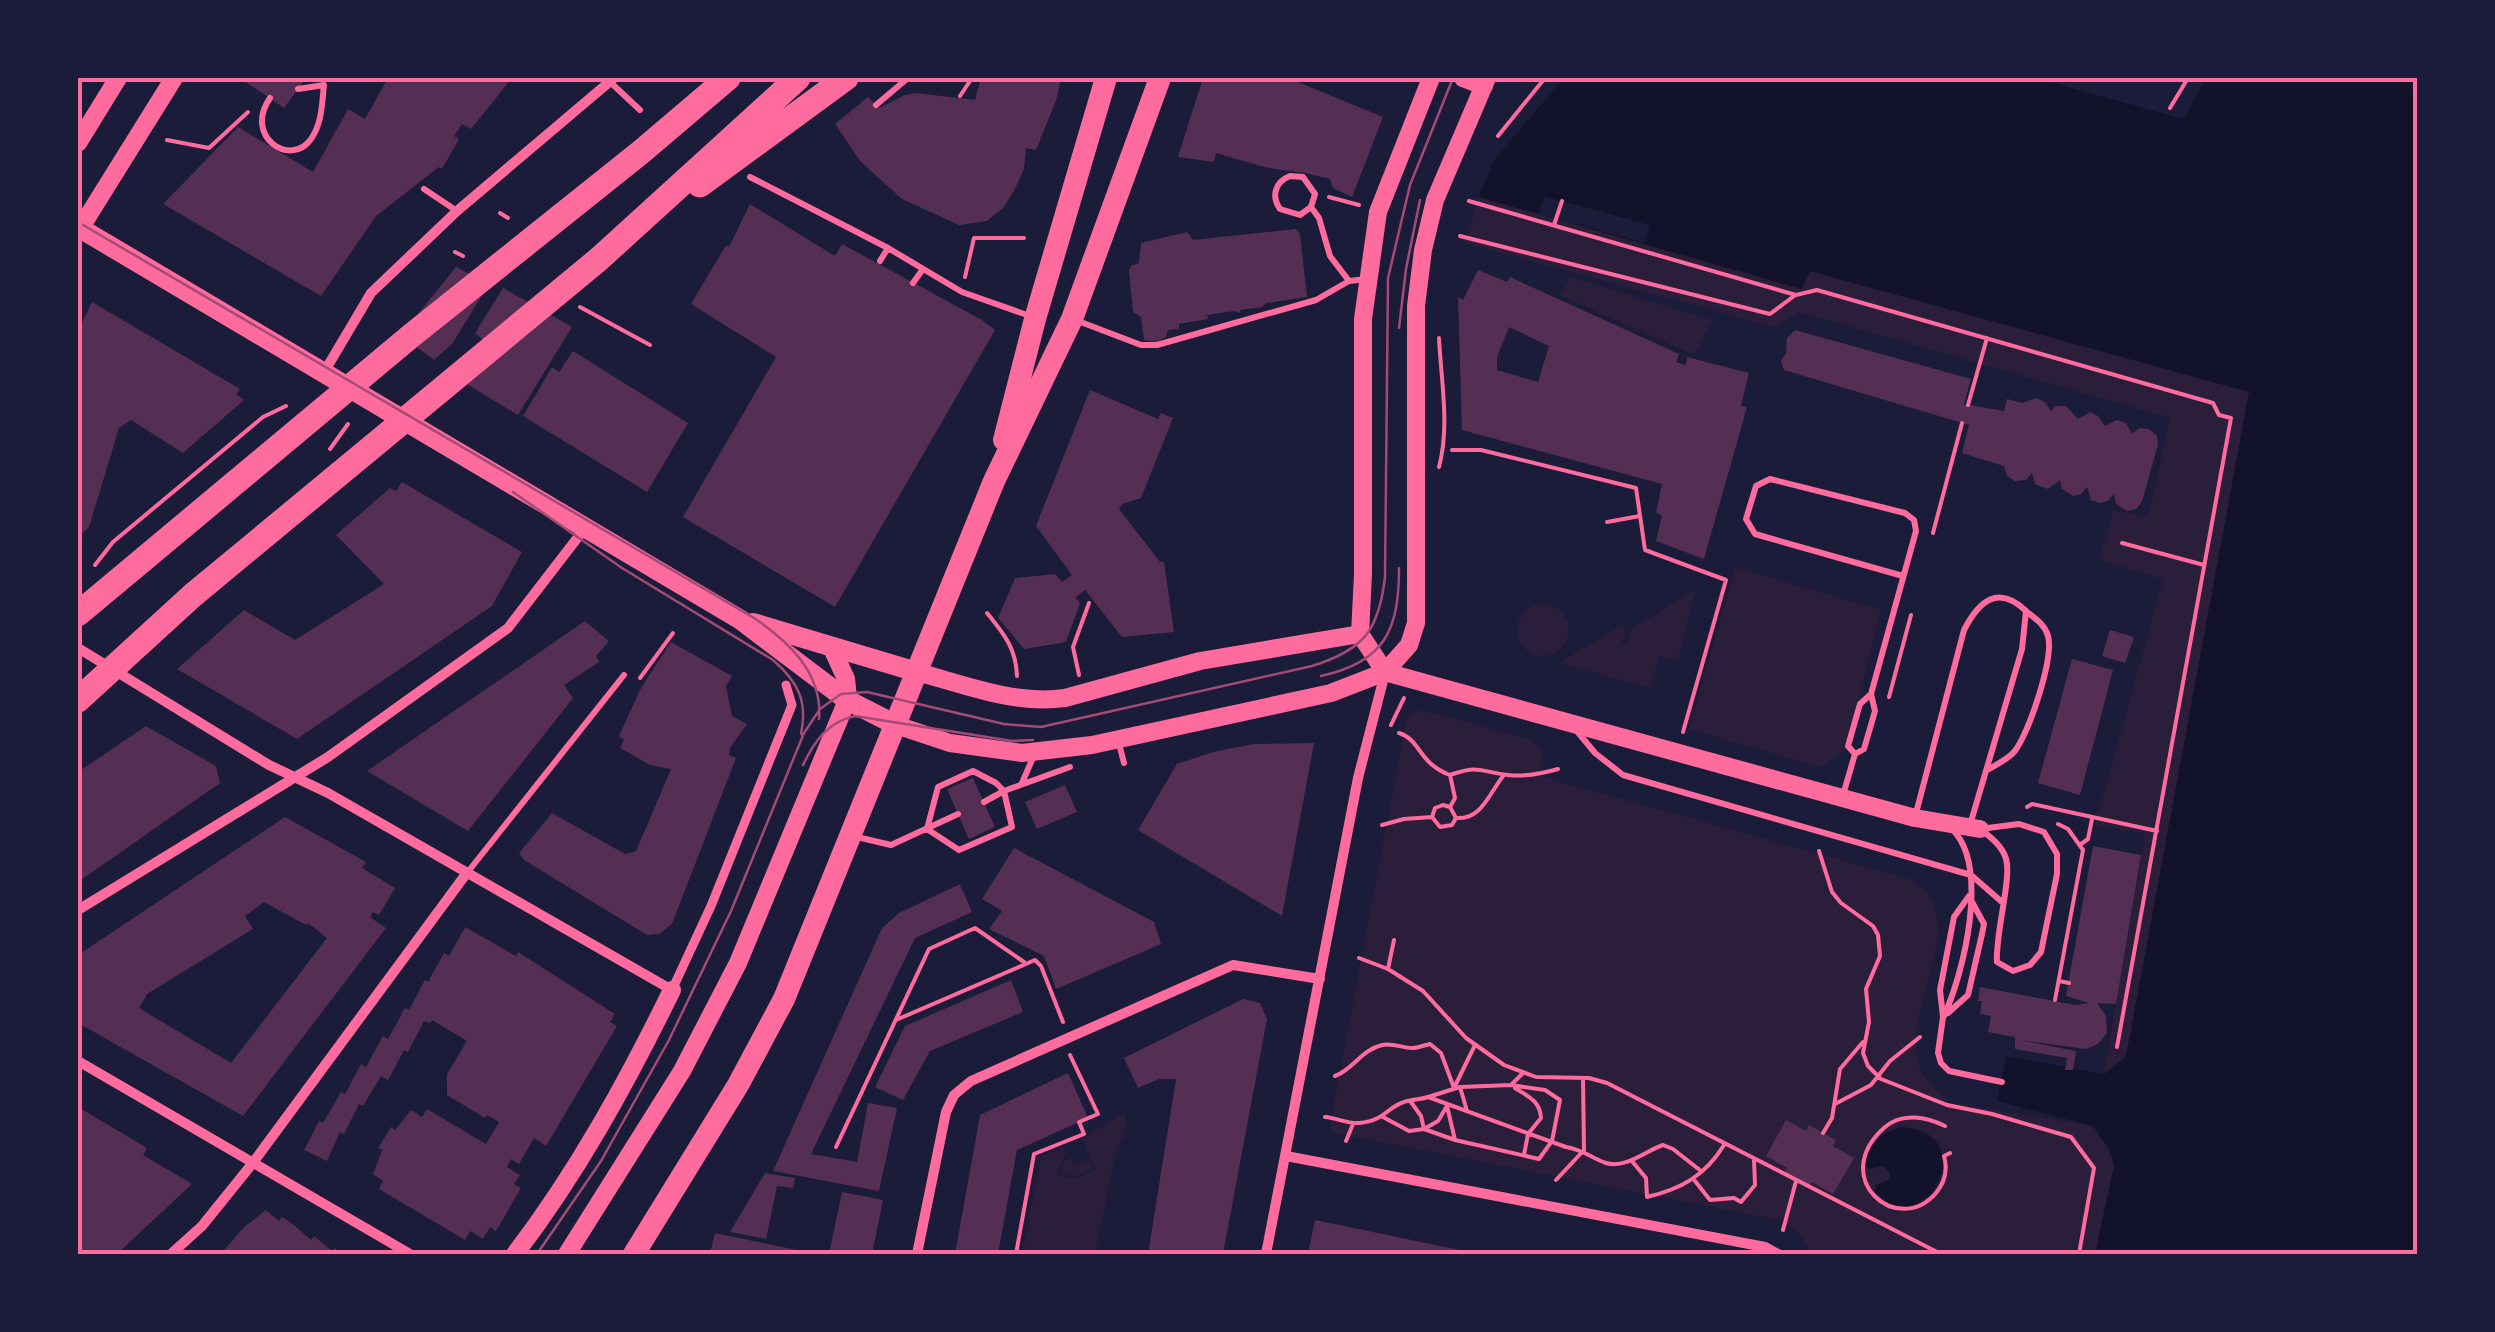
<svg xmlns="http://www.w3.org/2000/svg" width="2495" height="1332" font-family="'Titillium Web',sans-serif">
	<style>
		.green { fill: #2a1e3b }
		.water { fill: #12122b }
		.pier { fill: #1b1b3a }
		.building { fill: #542f53; fill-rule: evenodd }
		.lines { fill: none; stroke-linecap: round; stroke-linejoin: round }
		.path { stroke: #ff6b9d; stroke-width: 4 }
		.service { stroke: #ff6b9d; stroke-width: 6 }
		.pedestrian { stroke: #ff6b9d; stroke-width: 9 }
		.minor { stroke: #ff6b9d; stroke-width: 10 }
		.tertiary { stroke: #ff6b9d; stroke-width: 18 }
		.secondary { stroke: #ff6b9d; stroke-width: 20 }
		.trunk { stroke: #ff6b9d; stroke-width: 22 }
		.motorway { stroke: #ff6b9d; stroke-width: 25 }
		.tram { stroke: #a44b75; stroke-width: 2.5 }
		.neatline { fill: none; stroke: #ff6b9d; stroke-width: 4 }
	</style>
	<rect width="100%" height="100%" fill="#1b1b3a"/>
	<path class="green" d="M1479,197l322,92 8,-19 441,122 -124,665 -22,17 41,-240 -50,-9 68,-246 -64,-19 14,-50 35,7 22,-99 -371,-106 -24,15 -311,-84z
		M1570,277l142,43 -18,35 -133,-59z
		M1735,567l146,43 -33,136c-8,10 -17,15 -29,21l-130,-38z
		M1696,589l-18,71 -19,-4 -9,32 -92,-25 63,-37 4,6 -4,12 6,2 4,-17z
		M1517 630a26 26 0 1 1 52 0a26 26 0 1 1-52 0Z
		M1422,710l110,30 11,12 -4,24 370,103c67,36 -6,126 9,182 5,20 21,30 33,42l142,23 16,23 5,16 -18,89h-285l-8,-16 -19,-17 -450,-88 -4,-9 76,-403 3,-6z
		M1125,1112c1,13 1,25 -8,35l-22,107h-73l19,-97 22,-10 2,7 -8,20 17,5 21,-9 -13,-31z
		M1072,1158l3,7 14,-6 3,10 -19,8 -13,-4 4,-12z"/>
	<path class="water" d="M1564,78h471l148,41 24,-41h210v1176h-322l19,-88 -5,-17 -16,-23 -96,-25 9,-45 98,18 22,-17 123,-665 -439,-121 -8,18 -323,-92 15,-37z
		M1901,1127c85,5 23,120 -26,64l1,-6 13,-5 1,-6 -6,-8 -15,3 -3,-3c1,-22 15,-33 35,-39z"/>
	<path class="pier" d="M1544,196l106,29 -5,18 -106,-29z"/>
	<path class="building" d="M240,78h66l-22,30z
		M388,78h124l-41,51 -9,-5 -8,12 5,3 -17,30 -3,-2 -63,49 -55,80 -158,-92 75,-77 75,45 35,-63 17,10z
		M981,78h80l-4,20 -21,52 -10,-2 -2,21 -10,22 -11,17 -16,13 -28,4 -57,-26 -41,-37 -26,-38 33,-27 11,11 26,-13 11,-2 59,7z
		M1203,78h85l95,39 -31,80 -19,-9 -3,-9 -25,-6 -37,-5 -52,-15 -2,9 -36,-5z
		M750,204l85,52 7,-12 140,76 13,10 -160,277 -152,-90 93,-160 -85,-53 35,-59 3,2z
		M1296,229l4,5 7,63 -41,6 -4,4 -22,3v3l-6,-2 -27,4 1,4 -29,5v5l-11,1 -2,7 -10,5 -12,-2 -3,-23 -8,-5 -4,-42 2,-4 8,-3 2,-20 46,-11 6,8z
		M456,267l33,17 -37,60 -18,16 -33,-25z
		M1478,270l29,12 3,-5 169,77 -3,8 10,3 1,-8 62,16 -8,33 6,1 -43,152 -48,-18 6,-25 -6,-4 6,-28 -200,-54 -4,-133 5,3zM1509,327l40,19 -11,36 -41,-12v-13z
		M503,288l69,39 -54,88 -68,-41 34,-33 -9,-8z
		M92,302l148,87 -4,5 8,6 -61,53 -52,-33 -12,8 -30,99 -11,10v-206z
		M1795,330l176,49 -7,25 40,7 3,-12 15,4 14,-5 9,4 6,9 5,-5h10l12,13 12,-7 8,4 7,10 12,-6 9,3 6,11 7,-6 10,1 8,7 1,8 -16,58 -6,7 -9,2 -11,-7 -2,-10 -6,7 -8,2 -9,-3 -4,-13 -6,7 -8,2 -11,-7 -2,-9 -12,9 -13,-5 -3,-11 -6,7 -11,1 -8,-5 -3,-10 -42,-13 7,-28 -185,-55 -3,-9 5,-8 1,-15z
		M573,351l115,72 -41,69 -124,-76 29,-49 7,5z
		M1090,390l68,29 3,-6 12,5 -32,80 -19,6 -3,5 41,53h4l10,70 -52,5 -37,-47 -10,8 5,5 -14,39 -42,7 -26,-31 17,-40 40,-4 7,8 10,-7 -36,-49z
		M402,482l120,70 -30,54 -195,133 -120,-70 67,-59 51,30 89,-56 -48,-49 54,-47 6,3z
		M585,621l24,20 -13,15 3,6 -35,23 9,13 -105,133 -101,-60z
		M2110,630l24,7 -9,26 -23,-7z
		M671,642l61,34 -6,10 6,30 15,8 -17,24 -1,7 7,3 -64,166 -13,10 -12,1 -123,-75 -5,-7 33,-40 73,41 11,-3 35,-82 -21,-4 -30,-17 4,-8 -5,-4 22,-48z
		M2072,659l41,11 -33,125 -42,-12z
		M146,726l70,40 4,17 -142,99v-110z
		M1314,743l-32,173 -144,-86 39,-66 36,-12 41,-8z
		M973,778l22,49 -26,12 -22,-50z
		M1065,785l12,27 -40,17 -12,-27z
		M285,817l81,45 -4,6 33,20 -16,27 -6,-3 -3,5 16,11 -143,188 -165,-93v-68zM264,902l42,23 2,-2 19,15 -96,125 -92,-55 8,-14 106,-65 -8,-13z
		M2093,846l48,9 -25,149 -19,-1 9,13 1,17 -9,11 -12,5 -67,-9 57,11 -3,19h-8l2,-12 -52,-9v-12l-27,-5 3,-16 -11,-2 2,-13h-4l2,-14 95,18 14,-2 -23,-7z
		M1014,848l140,74 7,22 -105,45 -12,-33 -55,-27 13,-18 -20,-12z
		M960,884l12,28 -57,26 -104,216 46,8 11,-59 29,5 -18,83 -106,-20 109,-243 17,-15z
		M465,927l51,29 2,-4 97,62 -5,8 7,4 -71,120 -12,-8 -15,26 -8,-5 -4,8 13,8 -6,9 7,4 -25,43 -6,-4 -7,12 -13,-8 -5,9 -86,-51 4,-8 -10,-7 9,-24 -4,-2 13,-21 4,3 16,-20 11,7 5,-8 59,35 13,-22 -12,-7 -2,3 -38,-23v-21l20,-33 -35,-21 -2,3 -6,-2 -16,31 -4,-2 -16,30 -7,-4 -18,30 -4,-2 -15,30 -4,-2 -13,29 -23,-11 15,-29 4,2 18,-31 4,2 16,-30 5,3 17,-31 5,3 17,-31 4,2 16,-30 3,2 16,-29 5,3z
		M1011,980l12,32 -93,39 -27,49 -28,-13 30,-61z
		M1243,999l17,4 7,16 -44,235h-75l28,-175h-17l-21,9 -14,-30z
		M1068,1073l20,45 -71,32 -19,104h-43l25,-139z
		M78,1107l69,41 -4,7 49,29 -75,70h-39z
		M1786,1120l20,11 3,-6 27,15 -3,6 21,12 -21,36 -21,-12 -3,5 -24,-14 2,-5 -21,-12z
		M765,1173l30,5 -2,10 -16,-2 -11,53 -36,-7z
		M842,1192l41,8 -11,54h-43z
		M266,1210l13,11 3,-4 12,8 17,15 3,-4 18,15 3,-3 7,6h-121l23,-27z
		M1315,1220l159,33v1h-166z
		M715,1233l96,20v1h-101z"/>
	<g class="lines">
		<path class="path" d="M960,96l12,-18
			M2170,108l18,-30
			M1498,136l47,-58
			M167,140l42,8 39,-36
			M1329,197l30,8
			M1469,201l327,94 21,-5 396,113 6,12 12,3 -114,629
			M500,213l8,5
			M1554,225l8,-24
			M1460,236l310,78 24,-18
			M455,252l8,4
			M965,277l9,-39h50
			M580,307l70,38
			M1968,405l19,-67
			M330,449l18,-25
			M1452,450h29l155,38 9,62 81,30 -43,152
			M1439,467c11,-41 2,-87 0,-129
			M1607,522l33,-6
			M1933,533l29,-110
			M2122,543l82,22
			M95,565l18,-23 150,-125 23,-11
			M987,613c17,21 29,35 30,63
			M1079,675l-6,-28 16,-44
			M640,678l33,-45
			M1889,697l22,-82
			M1391,725l13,-27
			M1399,733c22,7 19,30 51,42l5,23 -5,9
			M1450,775c31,-11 29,-3 58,0 18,2 33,-1 50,-6
			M2027,807l5,-3 125,27
			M1456,818c26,2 33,-25 48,-43
			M1382,825l22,-6 28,-2 8,10 12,-2 4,-7 -6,-11 -7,-2 -8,3 -3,9
			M2081,844l7,-5 4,-20
			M1819,851l13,41 9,11 32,23 5,9 2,21 -14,33 3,33 -6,31 5,13 13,13 66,26 45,9 79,23 23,31 -15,86
			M1359,958l29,11 35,22 43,47 38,27 32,12 53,1 18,5 334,171
			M1388,969l6,-29
			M2059,981l10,2
			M2055,1000l28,-150 -15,-21 -10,-5
			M896,1020l139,-60 6,6 22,56
			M1335,1076c18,-6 26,-26 47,-31 11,-3 21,4 32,3 6,-1 11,-3 16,-4l11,9 13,35 21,-43
			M1460,1087l7,24
			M1515,1088c14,9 25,13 26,30l-13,16 -4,21
			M1428,1097l32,-10 51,-2 11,-11
			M1411,1102l10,14 3,13 14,-8 9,-15
			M1835,1104l36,-19 19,-24 30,-24
			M1447,1106l8,34
			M1325,1117c12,1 23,7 34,6 26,-2 28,-16 45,-21 8,-3 15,-2 24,-5l138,50c18,3 25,11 40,16 20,6 39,-12 57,-18l10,4 28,22
			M1383,1117l26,14 15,-2 31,11 84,19 13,-18 8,-41 -15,-10 -34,-5
			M1945,1126c-18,-9 -43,-14 -60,1 -58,51 13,111 51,66 9,-11 12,-23 8,-37l6,-3
			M1823,1133l9,-15 8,-49 23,-27
			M1346,1141l7,-17
			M836,1147l93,-198 46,-21 49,34
			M1631,1160l15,18 1,19c34,-8 58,-21 77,-52
			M1556,1180l28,-30 -1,-72
			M1695,1181l15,19 24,-2 7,4 14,-17 -1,-25
			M1783,1230l13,-49
			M1016,1254l18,-100 50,-20 -5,-12 19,-8 -28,-59"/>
		<path class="service" d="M609,81l31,29
			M270,98c-27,39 21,70 41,41 11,-15 11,-36 13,-54l-26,4
			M876,105l32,-27
			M750,177l138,71 74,44 68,24
			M424,189l33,22
			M1311,207l4,-13 -12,-17 -13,-1c-15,6 -19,20 -10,33l20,6 11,-8 8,11 11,38 19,25 18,-2
			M880,261l8,-13
			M913,283l10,-14
			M1078,321l63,24h16l159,-45 33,-19
			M1576,730l19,23 28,22 348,100 31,27
			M1118,740l6,23
			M1855,754l-7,-8 12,-42 11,-10
			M1987,770c9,-5 21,-11 27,-18 15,-18 40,-94 34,-116 -3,-11 -12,-17 -21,-24
			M1022,783l13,-30
			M1843,795l12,-41 9,-5 11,-38 -4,-17 45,-163 -2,-11 -9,-7 -135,-34 -14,7 -10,33 9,15 148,42
			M1915,817l49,-187c15,-29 34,-46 62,-19l-4,38 -52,176
			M2019,824l25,8 13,22v20l-16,78 -11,13 -17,6 -16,-9c-2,-28 15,-84 9,-103 -4,-14 -16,-22 -26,-30z
			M927,829l32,21 53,-23 -8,-36 66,-24
			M927,829l11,-42 35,-16 23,12 8,8 -20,11
			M857,837l34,8 67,-31
			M467,873l157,-198
			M1969,896l-15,21 -14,73 3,27 -5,36 3,10 8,8 53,11
			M1948,1013l20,-18 14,-61 2,-10 -13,-24
			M1944,1016c20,-44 46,-150 8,-187"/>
		<path class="pedestrian" d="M672,990l39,-84 81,-201 -6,-20"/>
		<path class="minor" d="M323,374l48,-81 86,-82 157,-133
			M78,648l191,117 59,28 344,197
			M78,910l250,-153 180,-129 77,-100
			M78,1061l332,193
			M1286,1156l479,91 13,7
			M171,1254l31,-28 50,-62 214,-290
			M917,1254l29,-142 8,-17 17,-14 262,-116 87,14
			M1266,1254l92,-476 27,-105"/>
		<path class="tertiary" d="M1463,78l21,8
			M78,143l40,-65
			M78,232l96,-154
			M1360,634l3,-60v-255l15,-107 53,-134
			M1360,634l25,38
			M917,672c49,13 97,33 148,26l135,-37 160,-27
			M1385,672l530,146 65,11
			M896,725l54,18 72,10 70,-8 239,-52 54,-21 24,-27 7,-22v-317l7,-56 12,-50 52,-122
			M515,1254c62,-81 112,-172 157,-264
			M567,1254l115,-183 56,-108 110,-265 -2,-19 -15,-33"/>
		<path class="secondary" d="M78,227l663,393 106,80 49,25
			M753,623l164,49"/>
		<path class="trunk" d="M1004,440l31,-121 71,-241
			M634,1254l104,-169 46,-86 210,-518 78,-162 88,-241"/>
		<path class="motorway" d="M700,185l146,-107
			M78,614l334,-279 229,-183 87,-74
			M78,700l115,-105 406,-336 199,-181"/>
		<path class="tram" d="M78,222l676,396c34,23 69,55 65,101
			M1399,328l7,-59 14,-69
			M513,492l109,76 151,92c25,22 35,41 28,74
			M1321,676c64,-14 78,-46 78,-108
			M803,765c12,-25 25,-43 52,-49l157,25 21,-1
			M537,1254l64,-93 68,-121 62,-129 73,-178 16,-24 21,-15 26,-2 137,32 37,3 271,-61c52,-16 67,-36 73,-89l3,-299 22,-93 43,-107"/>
	</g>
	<rect width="2495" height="1332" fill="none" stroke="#1b1b3a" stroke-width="160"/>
	<rect x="80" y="80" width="2335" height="1172" class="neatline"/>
</svg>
